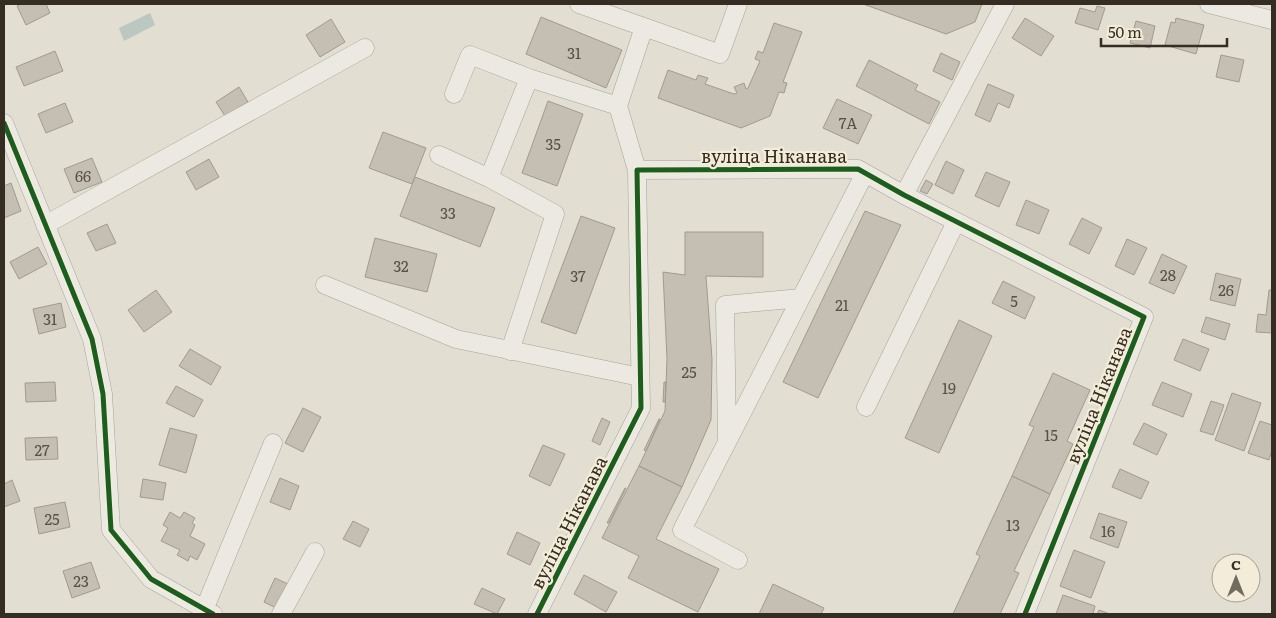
<svg xmlns="http://www.w3.org/2000/svg" width="1276" height="618" font-family="Literata,serif">
	<style>
		.water { fill: #bac8c1 }
		.building { fill: #c5beb2; stroke: #a29a90 }
		.lines { fill: none; stroke-linecap: round; stroke-linejoin: round }
		.minor-casing { stroke: #a8a399; stroke-width: 19 }
		.minor { stroke: #ebe9e1; stroke-width: 18 }
		.cycleway-casing { stroke: #f2ecd8; stroke-width: 8 }
		.cycleway { stroke: #1b5e20; stroke-width: 5 }
		.labels { text-anchor: middle; dominant-baseline: central; stroke-width: 4.5; stroke-linejoin: round; paint-order: stroke }
		.number-label { font-size: 15px; fill: #5a5146 }
		.street-label { font-size: 18px; fill: #362d22; stroke: #f2ecd8 }
	</style>
	<rect width="100%" height="100%" fill="#e2ded1"/>
	<path class="water" d="M150,13l5,12 -31,16 -5,-13z"/>
	<path class="building" d="M21,4h25l4,9 -24,12 -9,-19z
		M863,4h119l-7,18 -29,12z
		M1097,6l8,2 -7,22 -23,-7 5,-15 15,4z
		M541,17l81,33 -16,38 -80,-34z
		M1025,18l29,18 -13,20 -29,-18z
		M1176,18l28,7 -8,29 -31,-9 6,-23 4,1z
		M331,19l14,23 -25,15 -14,-22z
		M1136,21l19,5 -5,22 -20,-5z
		M774,23l28,9 -19,50 4,1 -3,10 -5,-1 -9,24 -29,12 -83,-30 10,-28 28,10 2,-5 10,3 -3,6 29,10 3,-1 -3,-6 10,-4 2,6 2,-1 12,-27 -5,-2 3,-8 5,2z
		M55,51l8,20 -39,15 -8,-19z
		M941,53l19,9 -8,18 -19,-9z
		M1221,55l23,5 -5,22 -23,-5z
		M869,60l49,25 -3,5 25,12 -11,22 -73,-38z
		M988,84l26,11 -5,13 -11,-5 -8,19 -15,-7z
		M239,87l9,15 -23,14 -9,-14z
		M837,99l35,16 -14,29 -35,-16z
		M548,101l35,13 -26,72 -35,-13z
		M65,103l8,19 -27,11 -8,-19z
		M383,132l43,16 -14,36 -43,-16z
		M92,158l10,24 -28,11 -10,-24z
		M209,159l10,18 -23,13 -10,-18z
		M946,161l18,9 -11,24 -18,-9z
		M986,172l24,10 -11,25 -24,-11z
		M415,177l80,31 -15,39 -80,-31z
		M926,180l7,4 -6,10 -7,-3z
		M11,183l10,28 -17,7v-32z
		M1026,200l23,10 -10,24 -23,-9z
		M865,211l36,14 -83,173 -35,-16z
		M581,216l34,12 -39,106 -35,-12z
		M1082,218l20,10 -13,26 -20,-10z
		M107,224l9,19 -20,8 -9,-18z
		M685,232h78v45l-57,-1 6,83 -1,61 -29,67 -43,-21 26,-55 2,-52 -4,-87 22,3z
		M375,238l62,16 -10,38 -62,-15z
		M1127,239l20,9 -13,27 -19,-9z
		M38,247l9,17 -28,15 -9,-17z
		M1162,254l25,12 -13,28 -25,-11z
		M1216,273l25,6 -6,27 -25,-6z
		M1003,281l32,16 -10,22 -33,-16z
		M156,290l16,22 -28,20 -16,-22z
		M1269,290h3v43l-16,-1 2,-18 8,1z
		M61,303l5,24 -27,7 -6,-25z
		M1206,317l24,7 -5,16 -24,-8z
		M959,320l33,16 -53,117 -34,-15z
		M1183,339l26,10 -9,22 -26,-11z
		M190,349l31,18 -10,18 -32,-19z
		M1053,373l37,17 -23,51 6,3 -23,50 -38,-18 22,-49 -5,-2z
		M55,382l1,19 -30,1 -1,-19z
		M664,382h2l-1,20h-2z
		M1162,382l30,12 -9,23 -31,-12z
		M176,386l27,14 -9,17 -28,-14z
		M1232,393l29,10 -17,48 -29,-11z
		M1211,401l13,4 -11,30 -13,-4z
		M303,408l18,9 -18,35 -18,-9z
		M602,418l8,4 -10,23 -8,-4z
		M659,419h1l-14,32 -2,-1z
		M1260,421l12,4v25l-3,10 -21,-7z
		M1144,423l23,11 -10,21 -24,-11z
		M170,428l27,7 -11,38 -27,-8z
		M57,437l1,22 -32,1 -1,-22z
		M543,445l22,9 -15,32 -21,-10z
		M639,466l43,21 -26,52 63,30 -21,43 -70,-34 11,-22 -37,-18z
		M1120,469l29,13 -8,17 -29,-12z
		M1012,476l38,18 -36,77 5,2 -19,41h-47l27,-58 -4,-2z
		M280,478l19,8 -9,24 -20,-8z
		M143,479l23,4 -3,17 -23,-3z
		M12,480l8,21 -16,6v-23z
		M625,488h1l-17,35h-2z
		M65,502l5,25 -31,7 -5,-26z
		M170,512l10,6 4,-6 11,6 -3,5 3,2 -5,11 15,8 -8,16 -7,-4 -2,5 -11,-6 3,-5 -19,-9 7,-13 -5,-3z
		M1099,513l28,9 -9,26 -28,-10z
		M353,521l16,8 -9,18 -17,-8z
		M517,532l23,11 -10,22 -23,-11z
		M1074,550l31,12 -14,36 -31,-12z
		M91,562l9,26 -28,10 -9,-27z
		M584,575l33,17 -11,20 -32,-18z
		M275,578l15,7 -12,24 -14,-7z
		M773,584l51,24 -3,6h-62z
		M482,588l23,11 -8,15 -23,-10z
		M1063,595l32,11 -2,8h-37z
		M1099,610l11,4h-13z"/>
	<g class="lines">
		<g class="minor-casing">
			<path id="minor" d="M579,4l65,23
				M1209,4l63,16
				M454,94l16,-39 59,23
				M618,106l26,-79 76,27 18,-50
				M4,123l88,216 11,55 8,136 40,49 62,35
				M439,155l50,23
				M904,195l101,-191
				M45,225l320,-177
				M325,285l131,54 184,38
				M510,351l45,-137 -66,-36 40,-100 89,28 19,64
				M866,407l90,-185
				M727,438l-2,-133 76,-7
				M738,560l-56,-30 183,-357
				M204,610l69,-167
				M281,614l34,-62
				M537,614l104,-206 -4,-238 221,-1 46,26 240,122 -119,297"/>
		</g>
		<use href="#minor" class="minor"/>
		<g class="cycleway-casing">
			<path id="cycleway" d="M4,123l88,216 11,55 8,136 40,49 62,35
				M537,614l104,-206 -4,-238 221,-1 46,26 240,122 -119,297"/>
		</g>
		<use href="#cycleway" class="cycleway"/>
	</g>
	<g class="labels">
		<g class="number-label">
			<text x="574" y="52">31</text>
			<text x="848" y="122">7А</text>
			<text x="553" y="143">35</text>
			<text x="83" y="175">66</text>
			<text x="448" y="212">33</text>
			<text x="401" y="265">32</text>
			<text x="1168" y="274">28</text>
			<text x="578" y="275">37</text>
			<text x="1226" y="289">26</text>
			<text x="1014" y="300">5</text>
			<text x="842" y="304">21</text>
			<text x="50" y="318">31</text>
			<text x="689" y="371">25</text>
			<text x="949" y="387">19</text>
			<text x="1051" y="434">15</text>
			<text x="42" y="449">27</text>
			<text x="52" y="518">25</text>
			<text x="1013" y="524">13</text>
			<text x="1108" y="530">16</text>
			<text x="81" y="580">23</text>
		</g>
		<g class="street-label">
			<text x="774" y="155">вуліца Ніканава</text>
			<text transform="translate(1098 395) rotate(-68)">вуліца Ніканава</text>
			<text transform="translate(568 522) rotate(-63)">вуліца Ніканава</text>
		</g>
	</g>
	<rect width="1276" height="618" fill="none" stroke="#362d22" stroke-width="10"/>
	<g transform="translate(1236 578)"><circle r="24" fill="#f2ecd8" stroke="#a7a08f"/>
	<path d="M0-4L9 19L0 12L-9 19Z" fill="#726b5f"/>
	<text y="-8" font-size="14" font-weight="bold" text-anchor="middle" fill="#362d22">С</text>
	</g>
	<path d="M1101 38v8h126v-8" fill="none" stroke="#362d22" stroke-width="2.5"/>
	<text x="1108" y="38" font-size="15" fill="#362d22" stroke="#f2ecd8" stroke-width="4" paint-order="stroke">50 m</text>
</svg>
